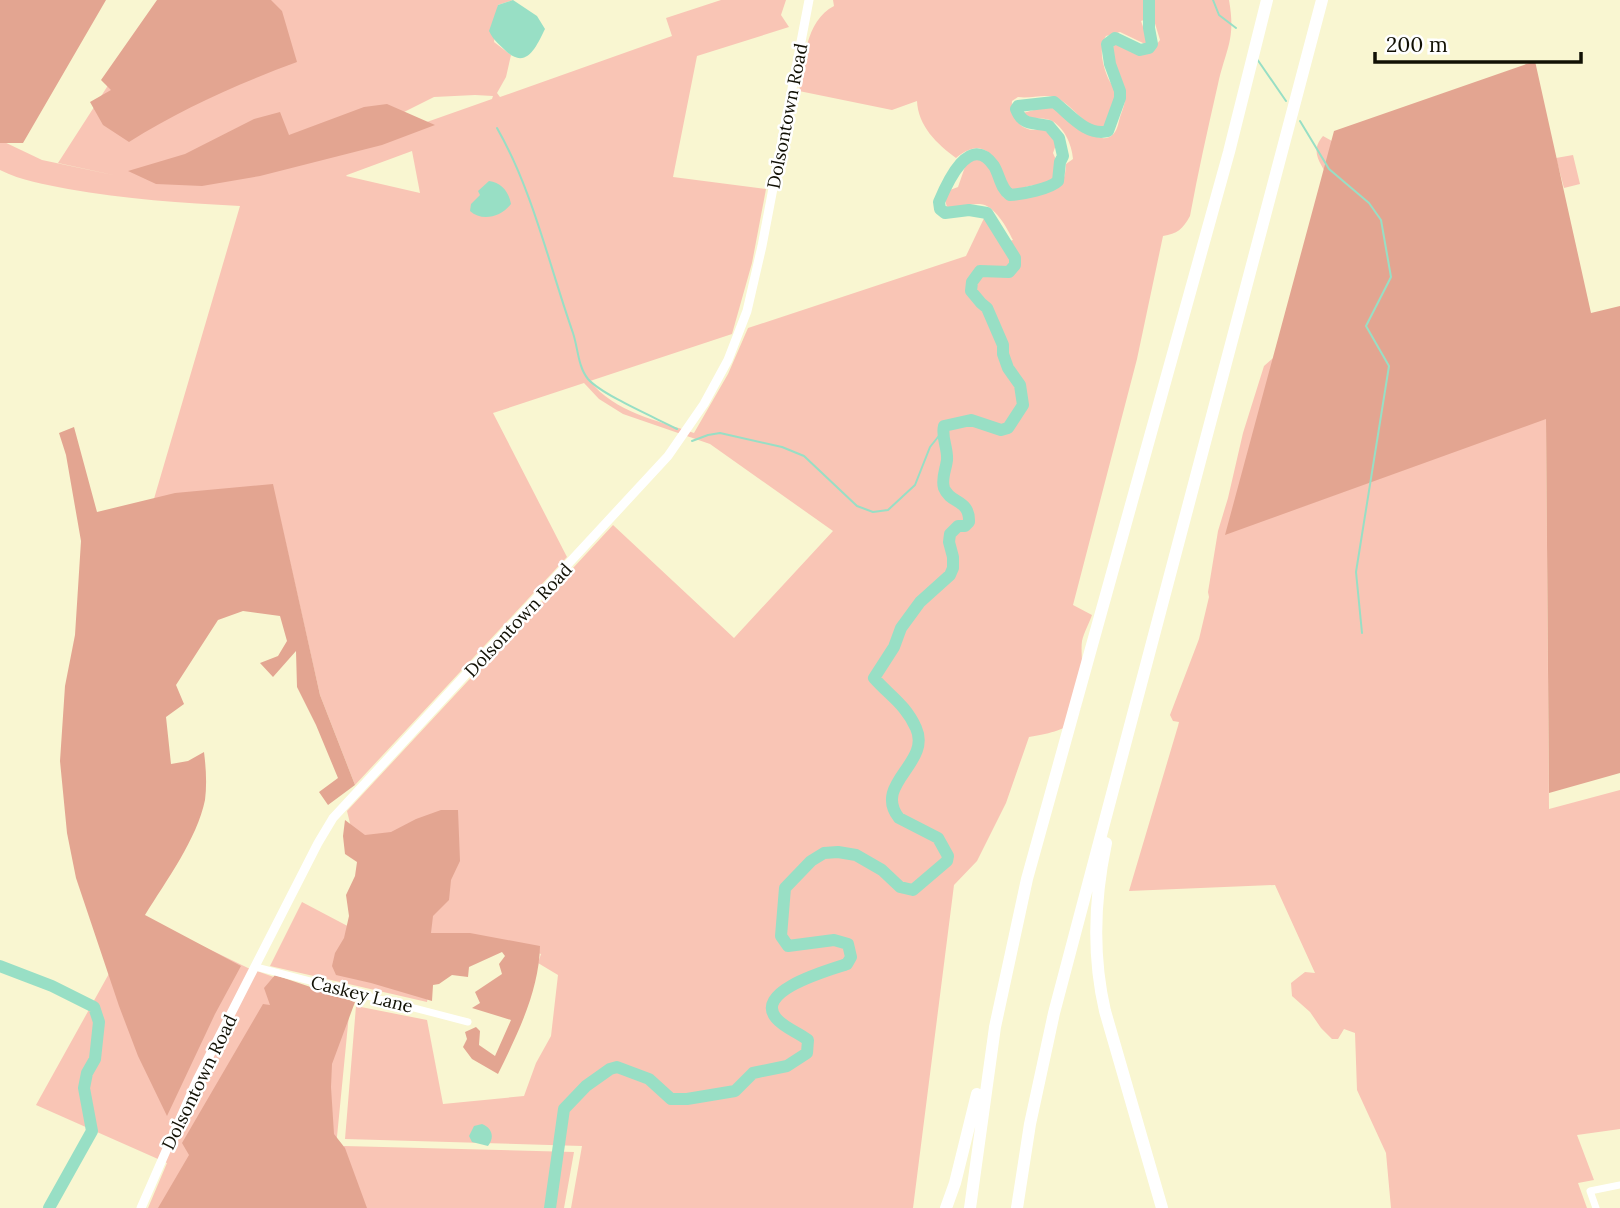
<svg xmlns="http://www.w3.org/2000/svg" width="1620" height="1208" font-family="Lora,serif">
	<style>
		.green { fill: #f9c5b5; fill-rule: evenodd }
		.forest { fill: #e3a591 }
		.water { fill: #98dfc5 }
		.lines { fill: none; stroke-linecap: round; stroke-linejoin: round }
		.stream { stroke: #98dfc5; stroke-width: 2 }
		.river { stroke: #98dfc5; stroke-width: 12 }
		.minor { stroke: #fff; stroke-width: 7 }
		.tertiary { stroke: #fff; stroke-width: 9 }
		.motorway { stroke: #fff; stroke-width: 12 }
		.labels { text-anchor: middle; dominant-baseline: central; stroke-width: 5; stroke-linejoin: round; paint-order: stroke }
		.street-label { font-size: 18px; fill: #111004; stroke: #fff }
	</style>
	<rect width="100%" height="100%" fill="#f9f6d1"/>
	<path class="green" d="M163,0h350l-15,5 -4,37 17,13 -5,22 -9,16 3,4 172,-61 -6,-18 55,-18h65l-5,15 8,12 -92,29 -24,121 93,12 -14,74 -20,71 -142,47c24,31 69,40 104,52l34,-59 20,-46 218,-72 20,-42 17,29 10,-3c-6,-12 -18,-35 -33,-36 -12,-1 -22,6 -33,3l-2,-7 5,-10 8,-3 9,-26c24,-12 27,21 36,36 11,5 15,2 26,-1 23,-4 36,-5 37,-32l7,-5c-1,-14 -9,-33 -23,-39 -11,-4 -15,2 -27,-7l29,-8c14,11 59,58 67,16 2,-9 7,-17 6,-26 -1,-6 -5,-10 -7,-15 -4,-12 -5,-26 -5,-38 23,0 26,28 47,-2l-7,-23 -12,4 7,20 -3,3 -25,-12 -14,4c-8,12 -3,30 2,42 2,5 7,10 9,15 2,10 -7,21 -8,32l-5,3c-21,-1 -29,-21 -47,-30 -11,-5 -26,1 -39,-1l-6,4c-1,10 4,25 16,28 4,2 12,0 17,0l12,13 -4,11 4,9 -2,18c-15,8 -22,1 -39,12l-7,-2c-11,-26 -21,-58 -53,-32 -19,-14 -38,-32 -39,-57l-25,9 -93,-19c5,-29 6,-70 35,-85l-1,-6h396c7,40 -3,48 -11,84 -10,44 -20,88 -28,132 -7,13 -13,18 -27,20l-26,123 -64,246 19,10c-3,9 -8,17 -10,26 -1,7 0,15 0,22 1,52 4,65 -53,74l-23,66 -29,58 -23,24 -41,323h-342l11,-62 -237,-7 11,-133 71,14 16,84 81,-8 12,-33 15,-27 7,-61 -20,-12 3,-9 -30,-9 -75,-1 -9,58 -157,-36 32,-64 110,58 -53,-100 -12,-49 266,-286 121,113 99,-107 -123,-87 -87,-30 -24,-15 -15,-16 -91,30 74,144 -212,228 -35,-90 -45,-199 -124,13 89,-303c-58,-3 -115,-7 -172,-17 -24,-5 -46,-8 -68,-19v-30l42,20 76,16 -60,-13zM475,95l18,1 -1,3 -136,48 34,-28 44,-22zM412,151l8,42 -74,-17 1,-1z
		M1323,136l9,5 16,32 22,12 14,22 16,12 29,9 7,8c-7,12 -19,24 -24,37 -11,29 -22,133 -53,139l-46,-20c-14,18 -32,35 -32,58 0,6 2,11 3,17 1,15 3,30 14,41l248,-90 3,391 71,-19v339l-43,6 17,45 -16,3 9,25h-196l-5,-55 -29,-63 -2,-57 -11,-4 -6,10h-6l-11,-11 -11,-16 -18,-16 -1,-13 14,-11 10,1 -40,-88 -146,6 49,-165 1,-4 -6,-1 -3,-6 29,-76 10,-42 -1,-5 10,-61 10,-33 15,-65 21,-67 15,-13 9,-3 29,16 18,-1 5,-6 35,-97 1,-6c-13,-14 -36,-31 -41,-50 -3,-9 -3,-18 -6,-27 -8,-16 -20,-27 -6,-43z
		M1573,155l7,29 -16,4 -8,-30z
		M141,916l107,52 102,36 -20,204h-182l19,-45 -131,-58z
		M344,1146l230,6 -10,56h-226z"/>
	<path class="forest" d="M0,0h106l-83,143h-23z
		M157,0h114l11,11 15,51c-57,21 -116,47 -168,80l-26,-17 -13,-23 21,-12 -10,-10z
		M1535,61l56,252 29,-7v467l-71,20 -3,-374 -321,116 109,-404z
		M387,104l48,21 -53,20 -122,31 -58,10 -46,-2 -28,-13 57,-17 69,-35 26,-7 9,23 75,-28z
		M74,427l23,85 78,-19 98,-9 47,211 35,90 -27,20 -9,-13 19,-14 -22,-53 -19,-38 -1,-36 -23,26 -13,-14 18,-7 9,-15 -7,-25 -37,-5 -25,9 -42,65 8,19 -18,13 5,47 17,-3 16,-9c2,16 3,32 1,48 -8,39 -39,81 -60,115l96,51 -26,48 -48,102 -29,-60 -19,-50 -43,-128 -9,-45 -7,-72 5,-75 10,-51 6,-94 -15,-86 -7,-22z
		M441,810h17l2,51 -9,19 -2,20 -16,16 -2,17h39l70,13c-1,45 -22,87 -42,128l-26,-15 -9,-12 4,-8 -2,-7 11,-5 4,4 -1,14 16,11 16,-36 -39,-12 8,-5 -5,-11 27,-18 -3,-10 6,-8 -3,-4 -33,15 -1,10 -16,-2 -13,9 -6,1 -1,16 -61,-18 -35,-8 -4,-9 3,-13 9,-15 5,-22 -3,-21 9,-19 2,-14 -12,-8 -2,-18 2,-16 20,15 26,-3 25,-13z
		M275,975l80,27 -23,62 -1,23 3,47 11,14 22,60h-209l31,-53 -7,-12 81,-139 7,1 -6,-17z"/>
	<path class="water" d="M513,0l24,16 8,13c-8,16 -18,41 -38,23 -8,-8 -13,-11 -18,-21l9,-26z
		M489,181c12,1 20,11 22,23 -10,13 -29,18 -41,7l1,-7 9,-9 -2,-4z
		M482,1124c10,4 13,13 6,22l-16,-4 -3,-6 5,-10z"/>
	<g class="lines">
		<path class="stream" d="M1213,0l6,15 17,13
			M1257,59l29,42
			M1300,121l29,48 40,34 12,17 10,57 -25,49 23,40 -33,206 6,61
			M497,128c36,63 52,137 76,205 5,15 5,34 15,46 14,16 68,39 89,50
			M692,441l16,-6 12,-2 62,14 22,9 53,50 16,6 15,-2 27,-25 15,-38 12,-15"/>
		<path class="river" d="M0,966l52,20 42,21 5,15 -4,37 -8,14 -3,15 8,43 -43,77
			M550,1208l14,-99 22,-23 24,-17 7,-2 32,12 22,20h16l48,-8 18,-18 34,-7 20,-13 1,-13c-10,-8 -24,-12 -32,-22 -23,-28 57,-49 71,-54l4,-7 -3,-13 -14,-4 -46,6 -7,-10 4,-48 26,-27 13,-8 14,-1 18,3 26,15 18,17 13,3 34,-29 1,-5 -10,-18 -39,-20c-27,-34 33,-55 17,-90 -10,-23 -26,-32 -42,-50l20,-31 7,-19 19,-26 30,-27 3,-7v-11l-4,-15 1,-8 8,-8h7l4,-4c1,-23 -19,-18 -25,-34 -3,-9 2,-19 3,-28 1,-12 -6,-23 -3,-34l27,-6 30,10 7,-2 15,-23 -3,-20 -12,-17 -5,-14v-9l-16,-37 -6,-5 -10,-12 1,-9 8,-11 29,1 6,-7v-7l-28,-45 -18,-3 -24,3 -5,-4 -1,-7c8,-19 31,-71 55,-36 6,10 6,22 16,29 13,-1 40,-6 48,-14l2,-19 3,-6 -4,-18 -10,-12c-15,-4 -26,1 -33,-17l2,-3 36,-4c15,11 32,35 54,29l12,-33v-7l-10,-27 -3,-20 8,-6 25,12 9,-2 3,-4 -3,-16v-28"/>
		<path class="minor" d="M256,967l212,55
			M1596,1208l-6,-17 30,-6"/>
		<path class="tertiary" d="M141,1208l56,-128 121,-237 15,-25 335,-362 36,-52 24,-44 19,-49 15,-65 47,-246"/>
		<path class="motorway" d="M1106,843c-12,57 -14,112 -1,168l57,197
			M946,1208l9,-25 22,-89
			M970,1208l25,-181 32,-148 202,-727 38,-152
			M1017,1208l13,-84 24,-111 268,-1013"/>
	</g>
	<g class="labels">
		<g class="street-label">
			<text transform="translate(787 116) rotate(-79)">Dolsontown Road</text>
			<text transform="translate(518 620) rotate(-47)">Dolsontown Road</text>
			<text transform="translate(362 994) rotate(14)">Caskey Lane</text>
			<text transform="translate(199 1082) rotate(-64)">Dolsontown Road</text>
		</g>
	</g>
	<path d="M1375 52v10h206v-10" fill="none" stroke="#111004" stroke-width="3.5"/>
	<text x="1386" y="52" font-size="21" fill="#111004" stroke="#ffffff" stroke-width="5" paint-order="stroke">200 m</text>
</svg>
